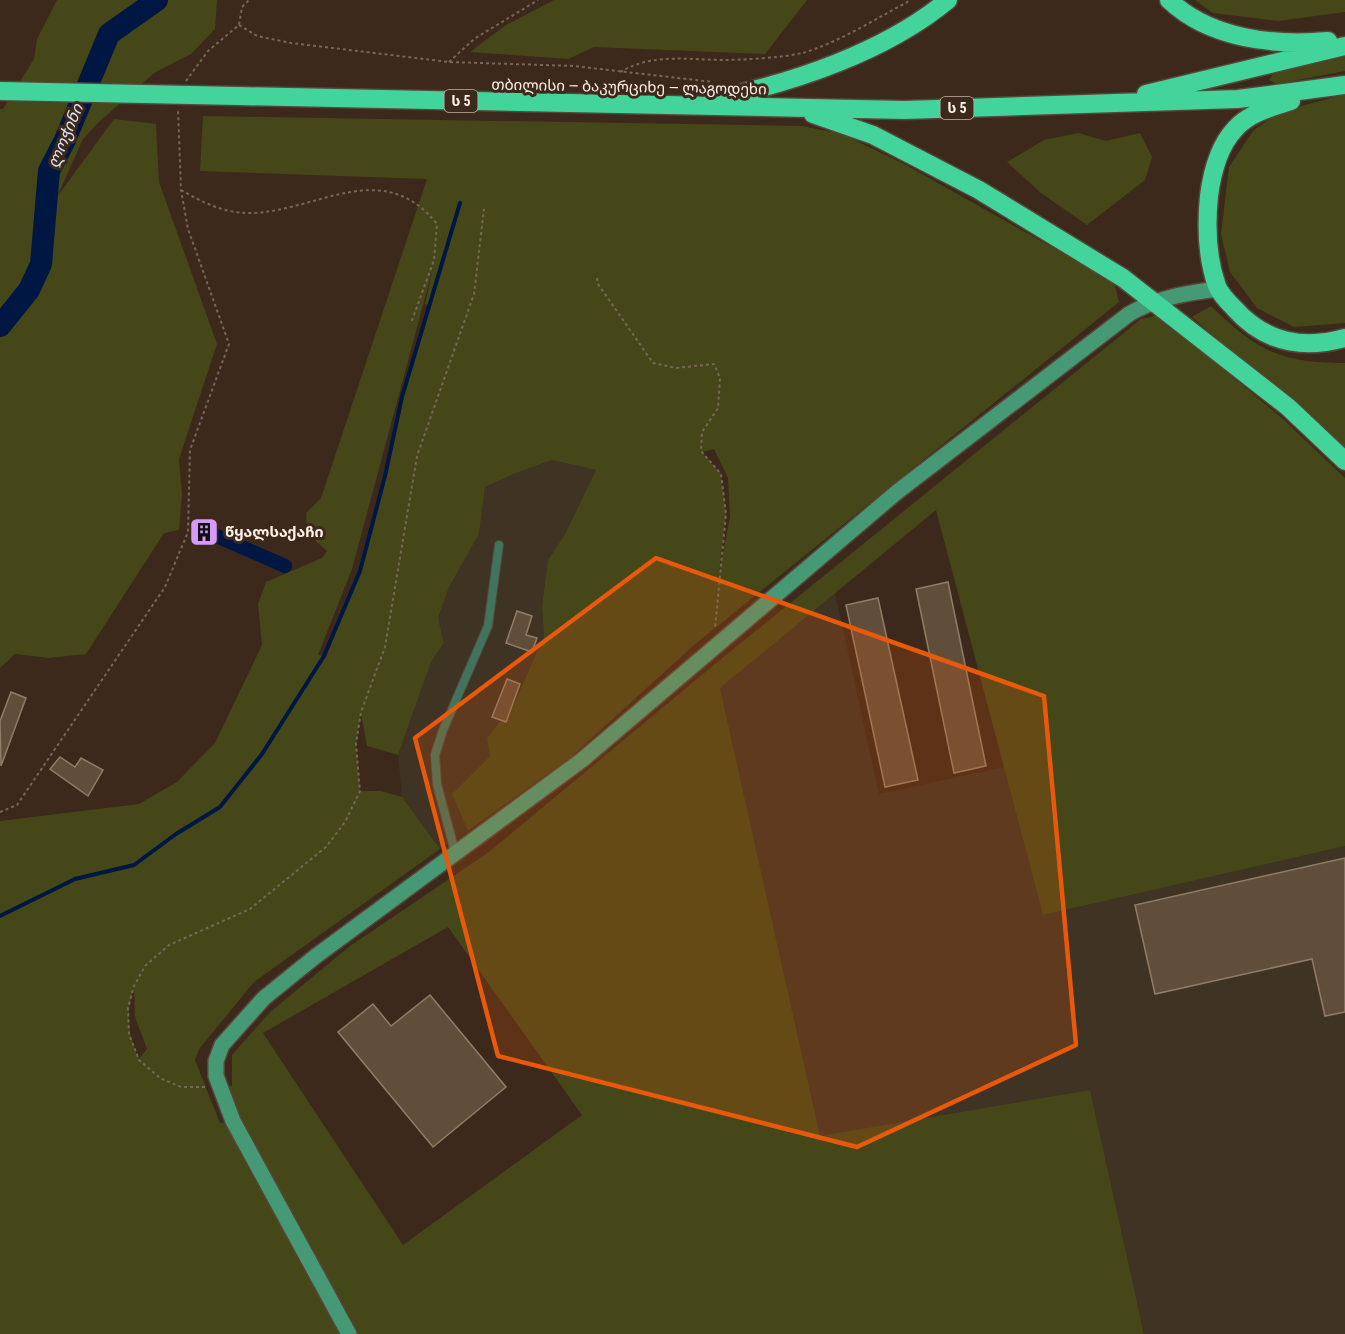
<svg xmlns="http://www.w3.org/2000/svg" width="1345" height="1334" font-family="'Roboto Condensed','Noto Sans Georgian',sans-serif">
	<style>
		.commercial { fill: #3f3324 }
		.green { fill: #454719; fill-rule: evenodd }
		.lines { fill: none; stroke-linecap: round; stroke-linejoin: round }
		.stream { stroke: #001743; stroke-width: 4 }
		.canal { stroke: #001743; stroke-width: 14 }
		.river { stroke: #001743; stroke-width: 22 }
		.building { fill: #604e3b; stroke: #907d68; stroke-width: 1.5 }
		.lane-casing { stroke: #574538; stroke-width: 10 }
		.secondary-casing { stroke: #574538; stroke-width: 18 }
		.highway-casing { stroke: #574538; stroke-width: 21 }
		.path { stroke: #776659; stroke-width: 2; stroke-dasharray: 3 3; stroke-linecap: butt }
		.lane { stroke: #41745c; stroke-width: 8 }
		.secondary { stroke: #459a75; stroke-width: 15 }
		.highway { stroke: #42d49a; stroke-width: 18 }
		.highway-bridge-casing { stroke: #574538; stroke-width: 21; stroke-linecap: butt }
		.highway-bridge { stroke: #42d49a; stroke-width: 18 }
		.marked { fill: #e8590c; fill-opacity: 0.2; stroke: #e8590c; stroke-width: 4.5; stroke-linejoin: round }
		.labels { text-anchor: middle; dominant-baseline: central; stroke-width: 6; stroke-linejoin: round; paint-order: stroke }
		.shield { fill: #3c291b; stroke: #c4b5aa; stroke-width: 1.5 }
		.shield-label { font-size: 14px; font-weight: bold; fill: #fff1e8 }
		.street-label { font-size: 15px; fill: #fff1e8; stroke: #3c291b }
		.poi-label { font-size: 15px; font-weight: bold; fill: #fff1e8; stroke: #3c291b; text-anchor: start }
		.water-label { font-size: 16px; font-style: italic; fill: #dbe5f5; stroke: #3c291b }
	</style>
	<rect width="100%" height="100%" fill="#3c291b"/>
	<path class="commercial" d="M552,460l44,10 -31,64 -17,26 -6,46 2,30 -29,66 -28,36 3,18 -38,38 16,37 -28,18 -38,-52 -4,-42 33,-93 13,-19 -6,-25 11,-31 30,-53 6,-47 31,-14z
		M835,593l44,201 125,-27 39,148 302,-69v488h-201l-54,-244 -270,46 -100,-448z"/>
	<path class="green" d="M57,0h160l-2,29 -24,25 -37,19 -55,49 -16,17 -26,58 57,-78 42,5 3,58 58,162 -38,115 3,35 -3,36 -15,3 -78,121 -37,4 -34,-4 -15,14v-559h3l31,-50 3,-20z
		M554,0h253l-42,54 -171,-7 -26,12 -98,-7 36,-27z
		M1195,0h150v12l-67,9 -65,-8z
		M1345,54v17l-68,13 -8,-4 5,-7z
		M1345,94v229l-51,4 -37,-19 -27,-36 -9,-38 8,-67 24,-36 24,-18z
		M203,116l599,10 40,8 62,30 210,118 5,20 -425,343 -123,112 -103,74 -16,-37 38,-38 -3,-18 28,-36 29,-66 -2,-30 6,-46 17,-26 31,-64 -44,-10 -36,13 -31,14 -6,47 -30,53 -11,31 6,25 -13,19 -33,93 -31,-9 -6,-32 -5,30 4,47h21l21,6 38,52 -186,133 -55,67 -4,11 25,63 12,-2 -13,-36 13,1v-31l37,-42 81,-67 139,-94 226,-188 426,-345 17,-4 124,103 63,60v368l-302,69 -107,-405 -216,178 100,448 270,-46 54,244h-788l-2,-8 -7,-1 2,9h-349v-513l139,-17 38,-22 38,-39 47,-98 -4,-41 8,-22 56,-24 5,-7 -20,-18 -1,-20 15,-15 106,-319 -227,-8zM433,268l-8,36 3,1 -26,92 -17,79 -25,95 -36,85 -6,-1 34,-86zM714,449l14,29 2,39 -11,57 7,-60 -5,-40 -19,-22zM448,927l134,188 -179,130 -140,-212zM134,988l1,29 12,32 -8,10c-11,-24 -14,-46 -5,-71z
		M1078,133l28,8 34,-8 12,24 -7,23 -58,45 -46,-32 -34,-31 37,-22z
		M1211,306c46,45 70,57 134,57v89l-153,-135z"/>
	<g class="lines">
		<path class="stream" d="M0,916l75,-37 59,-14 42,-31 44,-27 42,-53 62,-98 36,-85 25,-95 17,-79 58,-194"/>
		<path class="canal" d="M212,534l73,32"/>
		<path class="river" d="M0,326l29,-36 12,-26 8,-93 16,-31 44,-106 48,-34"/>
	</g>
	<path class="building" d="M199,524l15,6 -6,12 -14,-6z
		M948,582l38,184 -32,7 -38,-184z
		M878,598l40,182 -33,7 -39,-182z
		M517,611l15,5 -6,19 11,3 -5,14 -26,-9z
		M507,679l13,5 -14,38 -14,-5z
		M11,692l15,6 -25,68 -1,-45z
		M60,757l15,10 6,-9 22,12 -15,26 -38,-27z
		M1345,858v154l-20,4 -13,-57 -157,35 -20,-89z
		M430,995l76,92 -73,60 -95,-115 35,-28 18,22z"/>
	<g class="lines">
		<g class="lane-casing">
			<path id="lane" d="M455,852l-18,-68 -2,-29 8,-25 45,-104 11,-81"/>
		</g>
		<g class="secondary-casing">
			<path id="secondary" d="M349,1334l-116,-213 -17,-45v-15l6,-16 42,-47 52,-42 266,-196 315,-268 232,-178c27,-16 58,-21 88,-25"/>
		</g>
		<g class="highway-casing">
			<path id="highway" d="M1169,0c41,39 105,46 159,41
				M1146,94l199,-48
				M238,96l667,14 333,-11 107,-14
				M714,99c79,-16 171,-47 234,-99
				M1291,101c-19,6 -42,12 -56,28 -17,18 -23,44 -26,67 -3,30 -2,62 8,90 3,8 11,16 17,22 30,34 68,42 111,30
				M813,114l60,21 106,55 144,88 165,129 57,54"/>
		</g>
		<path class="path" d="M239,25l18,11 34,7 158,19 125,4 139,16
			M449,62l25,-23 64,-39
			M620,72c31,-18 65,-13 99,-12 22,0 63,-2 83,-7 32,-8 79,-37 109,-53
			M186,81l22,-30 31,-26 3,-18 7,-7
			M181,190c21,12 42,23 68,23 66,0 133,-58 188,11l-3,36 -23,63
			M597,278l1,6 55,79 23,5 38,-4 6,14 -2,30 -16,24 -1,19 20,23 5,40 -11,114
			M0,812l17,-7 148,-218 23,-55 2,-82 39,-106 -41,-115 -7,-39 -3,-81
			M205,1087h-24l-21,-9 -21,-18 -10,-26 -1,-26 6,-22 11,-20 24,-21 81,-36 76,-62 19,-25 15,-31 -4,-47 5,-32 24,-65 32,-191 57,-162 10,-85"/>
		<use href="#lane" class="lane"/>
		<use href="#secondary" class="secondary"/>
		<use href="#highway" class="highway"/>
		<g class="highway-bridge-casing">
			<path id="highway-bridge" d="M0,91l238,5"/>
		</g>
		<use href="#highway-bridge" class="highway-bridge"/>
	</g>
	<path class="marked" d="M656,558l388,138 32,349 -219,102 -359,-91 -83,-318z"/>
	<defs>
		<g id="building-square" transform="scale(1.5)"><rect x="-9" y="-9" width="18" height="18" rx="4" fill="#d69bfa" stroke="#3c291b"/><path d="M-4-6H4V6H1V3H-1V6H-4ZM-2.5-4.3h1.7v1.8h-1.7ZM.8-4.3h1.7v1.8H.8ZM-2.5-1h1.7V.8h-1.7ZM.8-1h1.7V.8H.8Z" fill="#111"/></g>
	</defs>
	<g fill-rule="evenodd">
		<use href="#building-square" x="204" y="532"/>
	</g>
	<g class="labels">
		<g class="shield">
			<rect x="444.5" y="90" width="33" height="22" rx="4.5"/>
			<rect x="940.5" y="97" width="33" height="22" rx="4.5"/>
		</g>
		<g class="shield-label">
			<text x="461" y="101">ს 5</text>
			<text x="957" y="108">ს 5</text>
		</g>
		<g class="street-label">
			<text transform="translate(629 87) rotate(1)">თბილისი — ბაკურციხე — ლაგოდეხი</text>
		</g>
		<g class="poi-label">
			<text x="225" y="532">წყალსაქაჩი</text>
		</g>
		<g class="water-label">
			<text transform="translate(65 136) rotate(-67)">ლოჭინი</text>
		</g>
	</g>
</svg>
